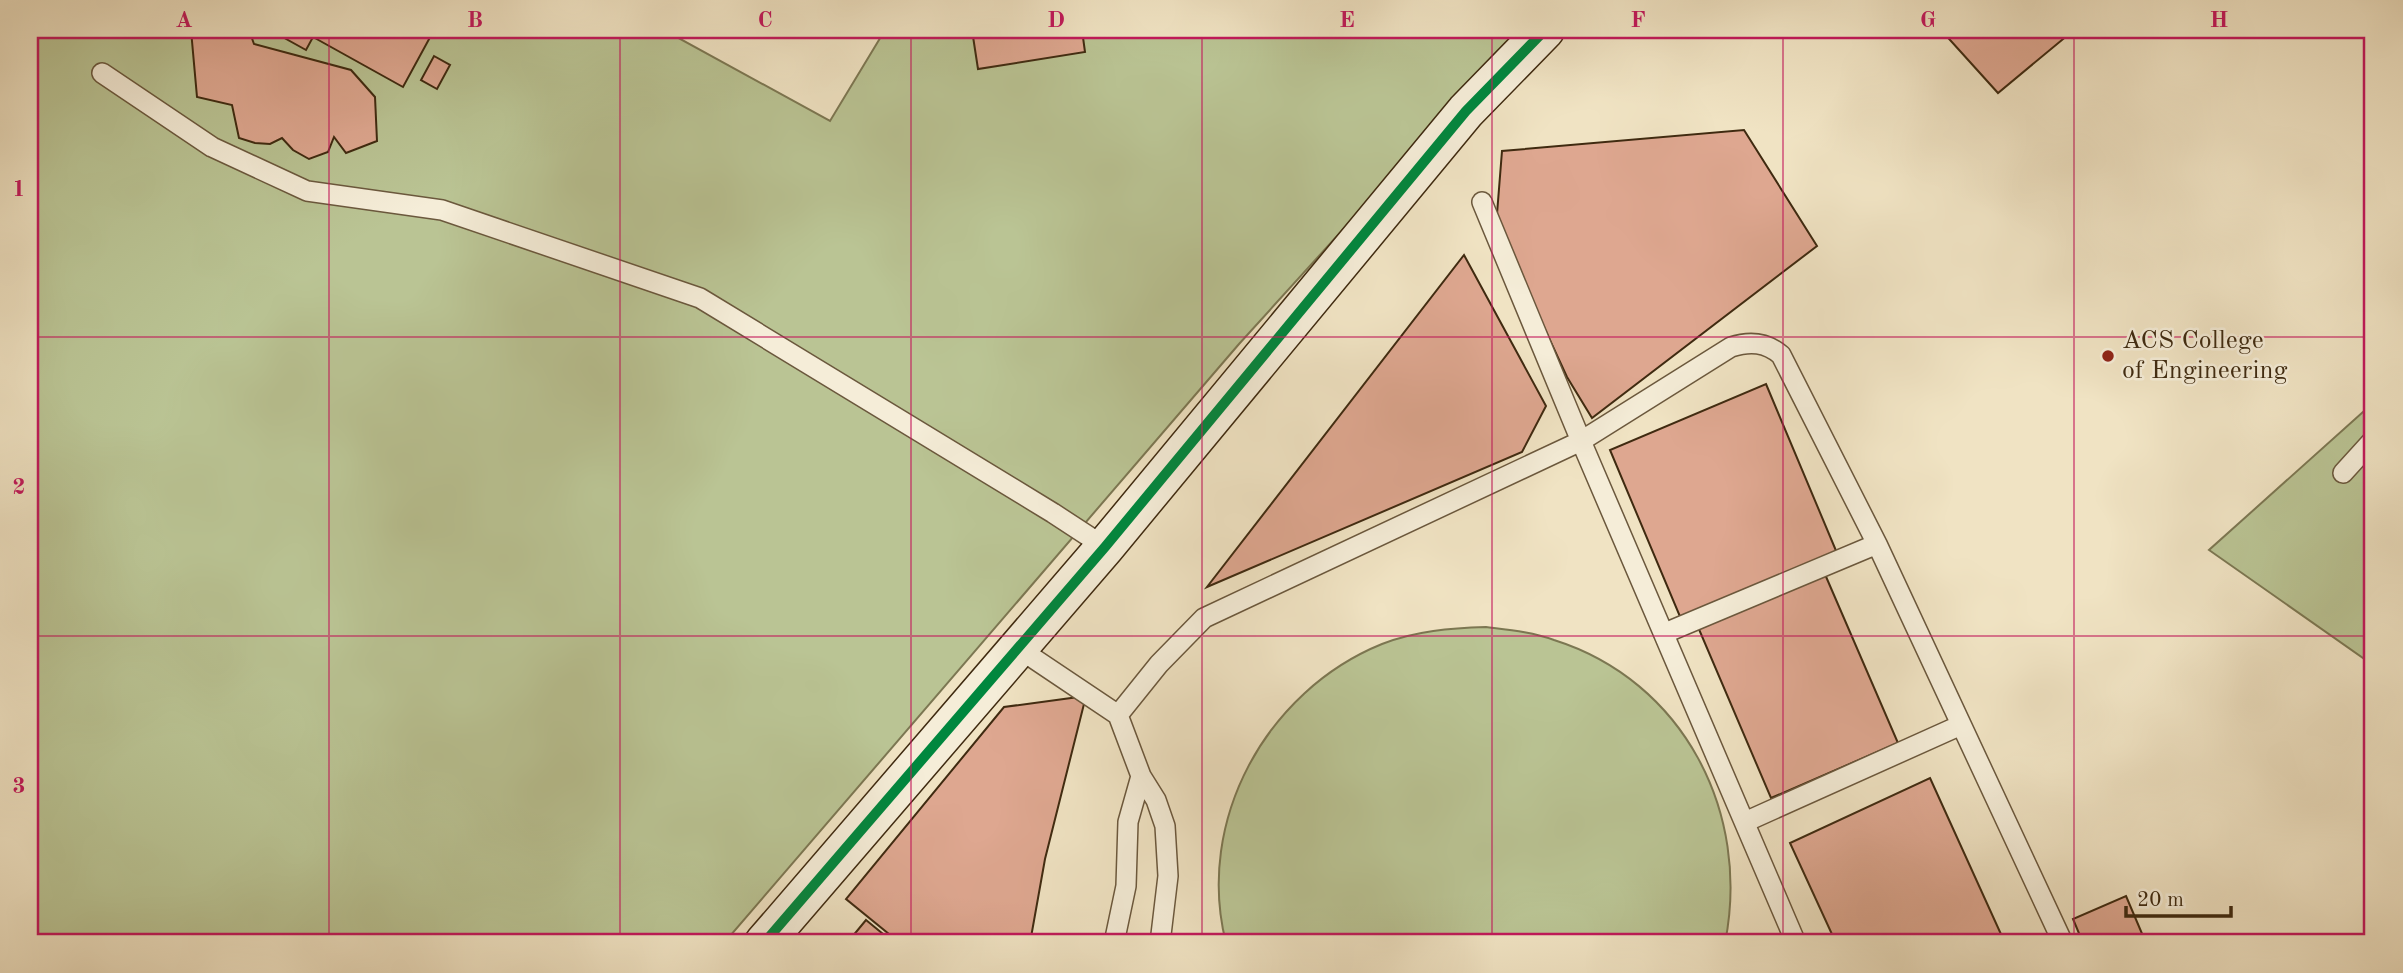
<svg xmlns="http://www.w3.org/2000/svg" width="2403" height="973" font-family="'Old Standard TT',serif">
	<style>
		.green { fill: #bac494; stroke: #7c7752; stroke-width: 2 }
		.building { fill: #dea790; stroke: #3f2a10; stroke-width: 2 }
		.lines { fill: none; stroke-linecap: round; stroke-linejoin: round }
		.lane-casing { stroke: #6b583d; stroke-width: 22 }
		.secondary-casing { stroke: #3f2a10; stroke-width: 41 }
		.lane { stroke: #f5edd8; stroke-width: 19 }
		.secondary { stroke: #f5edd8; stroke-width: 38 }
		.cycleway-casing { stroke: #f5edd8; stroke-width: 15 }
		.cycleway { stroke: #00873e; stroke-width: 10 }
		.grid { fill: none; stroke: #c2185b; stroke-width: 2; stroke-opacity: 0.55 }
		.poi-dot { fill: #8f2418; stroke: #f5edd8; stroke-width: 2.5 }
		.labels { text-anchor: middle; dominant-baseline: central; stroke-width: 5; stroke-linejoin: round; paint-order: stroke }
		.poi-label { font-size: 26px; fill: #3f2a10; stroke: #f5edd8; text-anchor: start }
		.neatline { fill: none; stroke: #c2185b; stroke-width: 2.5 }
		.grid-label { font-size: 23px; text-anchor: middle; font-weight: bold; fill: #c2185b }
	</style>
	<rect width="100%" height="100%" fill="#f0e3c3"/>
	<filter id="stains"><feTurbulence type="fractalNoise" baseFrequency=".00286" numOctaves="4"/><feColorMatrix values="0 0 0 0 .2 0 0 0 0 .09 0 0 0 0 .02 0 0 0 .5 -.17"/></filter>
	<radialGradient id="worn" r=".72"><stop offset=".6" stop-color="#630" stop-opacity="0"/><stop offset="1" stop-color="#630" stop-opacity=".3"/></radialGradient>
	<path class="green" d="M30,30h634l166,91 55,-91h639l-285,314 -515,599h-694z
		M2373,403v262l-164,-115z
		M1486,627c24,3 46,5 68,13 130,41 197,173 171,303h-499c-31,-122 40,-252 156,-299 33,-13 69,-16 104,-17z"/>
	<path class="building" d="M191,30h58l5,14 97,26 24,27 2,44 -31,12 -12,-16 -6,15 -19,7 -16,-9 -11,-12 -12,6 -15,-1 -16,-5 -7,-33 -35,-8z
		M270,30h164l-31,57 -90,-50 -7,13z
		M972,30h110l3,22 -107,17z
		M1941,30h133l-76,63z
		M434,56l16,9 -13,24 -16,-9z
		M1744,130l73,116 -225,172 -25,-41 -38,-82 -32,-81 5,-63z
		M1464,255l82,151 -24,46 -315,135z
		M1766,384l71,169 -156,66 -71,-169z
		M1824,572l74,171 -127,55 -73,-171z
		M1086,696l-41,163 -15,84h-130l-54,-44 158,-192z
		M1930,778l75,165h-169l-46,-100z
		M2126,896l20,47h-63l-10,-24z
		M866,920l28,23h-47z"/>
	<g class="lines">
		<g class="lane-casing">
			<path id="lane" d="M102,73l110,74 95,44 135,19 258,88 353,215 52,34
				M1482,202l99,239 150,-94c19,-6 35,-5 50,8l96,189
				M2343,473l30,-33
				M1665,633l212,-89 186,399
				M1018,648l100,67
				M1745,822l216,-97
				M1114,943l12,-57 2,-64 13,-46
				M1160,943l8,-67 -3,-50 -9,-26 -15,-24 -23,-61 41,-51 45,-46 377,-177 215,502"/>
		</g>
		<g class="secondary-casing">
			<path id="secondary" d="M764,943l341,-396 361,-436 79,-81"/>
		</g>
		<use href="#lane" class="lane"/>
		<use href="#secondary" class="secondary"/>
		<g class="cycleway-casing">
			<path id="cycleway" d="M764,943l341,-396 361,-436 79,-81"/>
		</g>
		<use href="#cycleway" class="cycleway"/>
	</g>
	<path class="grid" d="M329,30v913M620,30v913M911,30v913M1202,30v913M1492,30v913M1783,30v913M2074,30v913M30,337h2343M30,636h2343"/>
	<circle class="poi-dot" cx="2108" cy="356" r="7"/>
	<g class="labels">
		<g class="poi-label">
			<text x="2122" y="341">ACS College<tspan x="2122" dy="30">of Engineering</tspan></text>
		</g>
	</g>
	<rect width="2403" height="973" fill="none" stroke="#f0e3c3" stroke-width="77"/>
	<path d="M2126 906v10h105v-10" fill="none" stroke="#3f2a10" stroke-width="3.5"/>
	<text x="2137" y="906" font-size="21" fill="#3f2a10" stroke="#f5edd8" stroke-width="5" paint-order="stroke">20 m</text>
	<rect x="38" y="38" width="2326" height="896" class="neatline"/>
	<g class="grid-label">
		<text x="184" y="27">A</text>
		<text x="475" y="27">B</text>
		<text x="765" y="27">C</text>
		<text x="1056" y="27">D</text>
		<text x="1347" y="27">E</text>
		<text x="1638" y="27">F</text>
		<text x="1928" y="27">G</text>
		<text x="2219" y="27">H</text>
		<text x="19" y="196">1</text>
		<text x="19" y="494">2</text>
		<text x="19" y="793">3</text>
	</g>
	<rect width="100%" height="100%" filter="url(#stains)"/>
	<rect width="100%" height="100%" fill="url(#worn)"/>
</svg>
